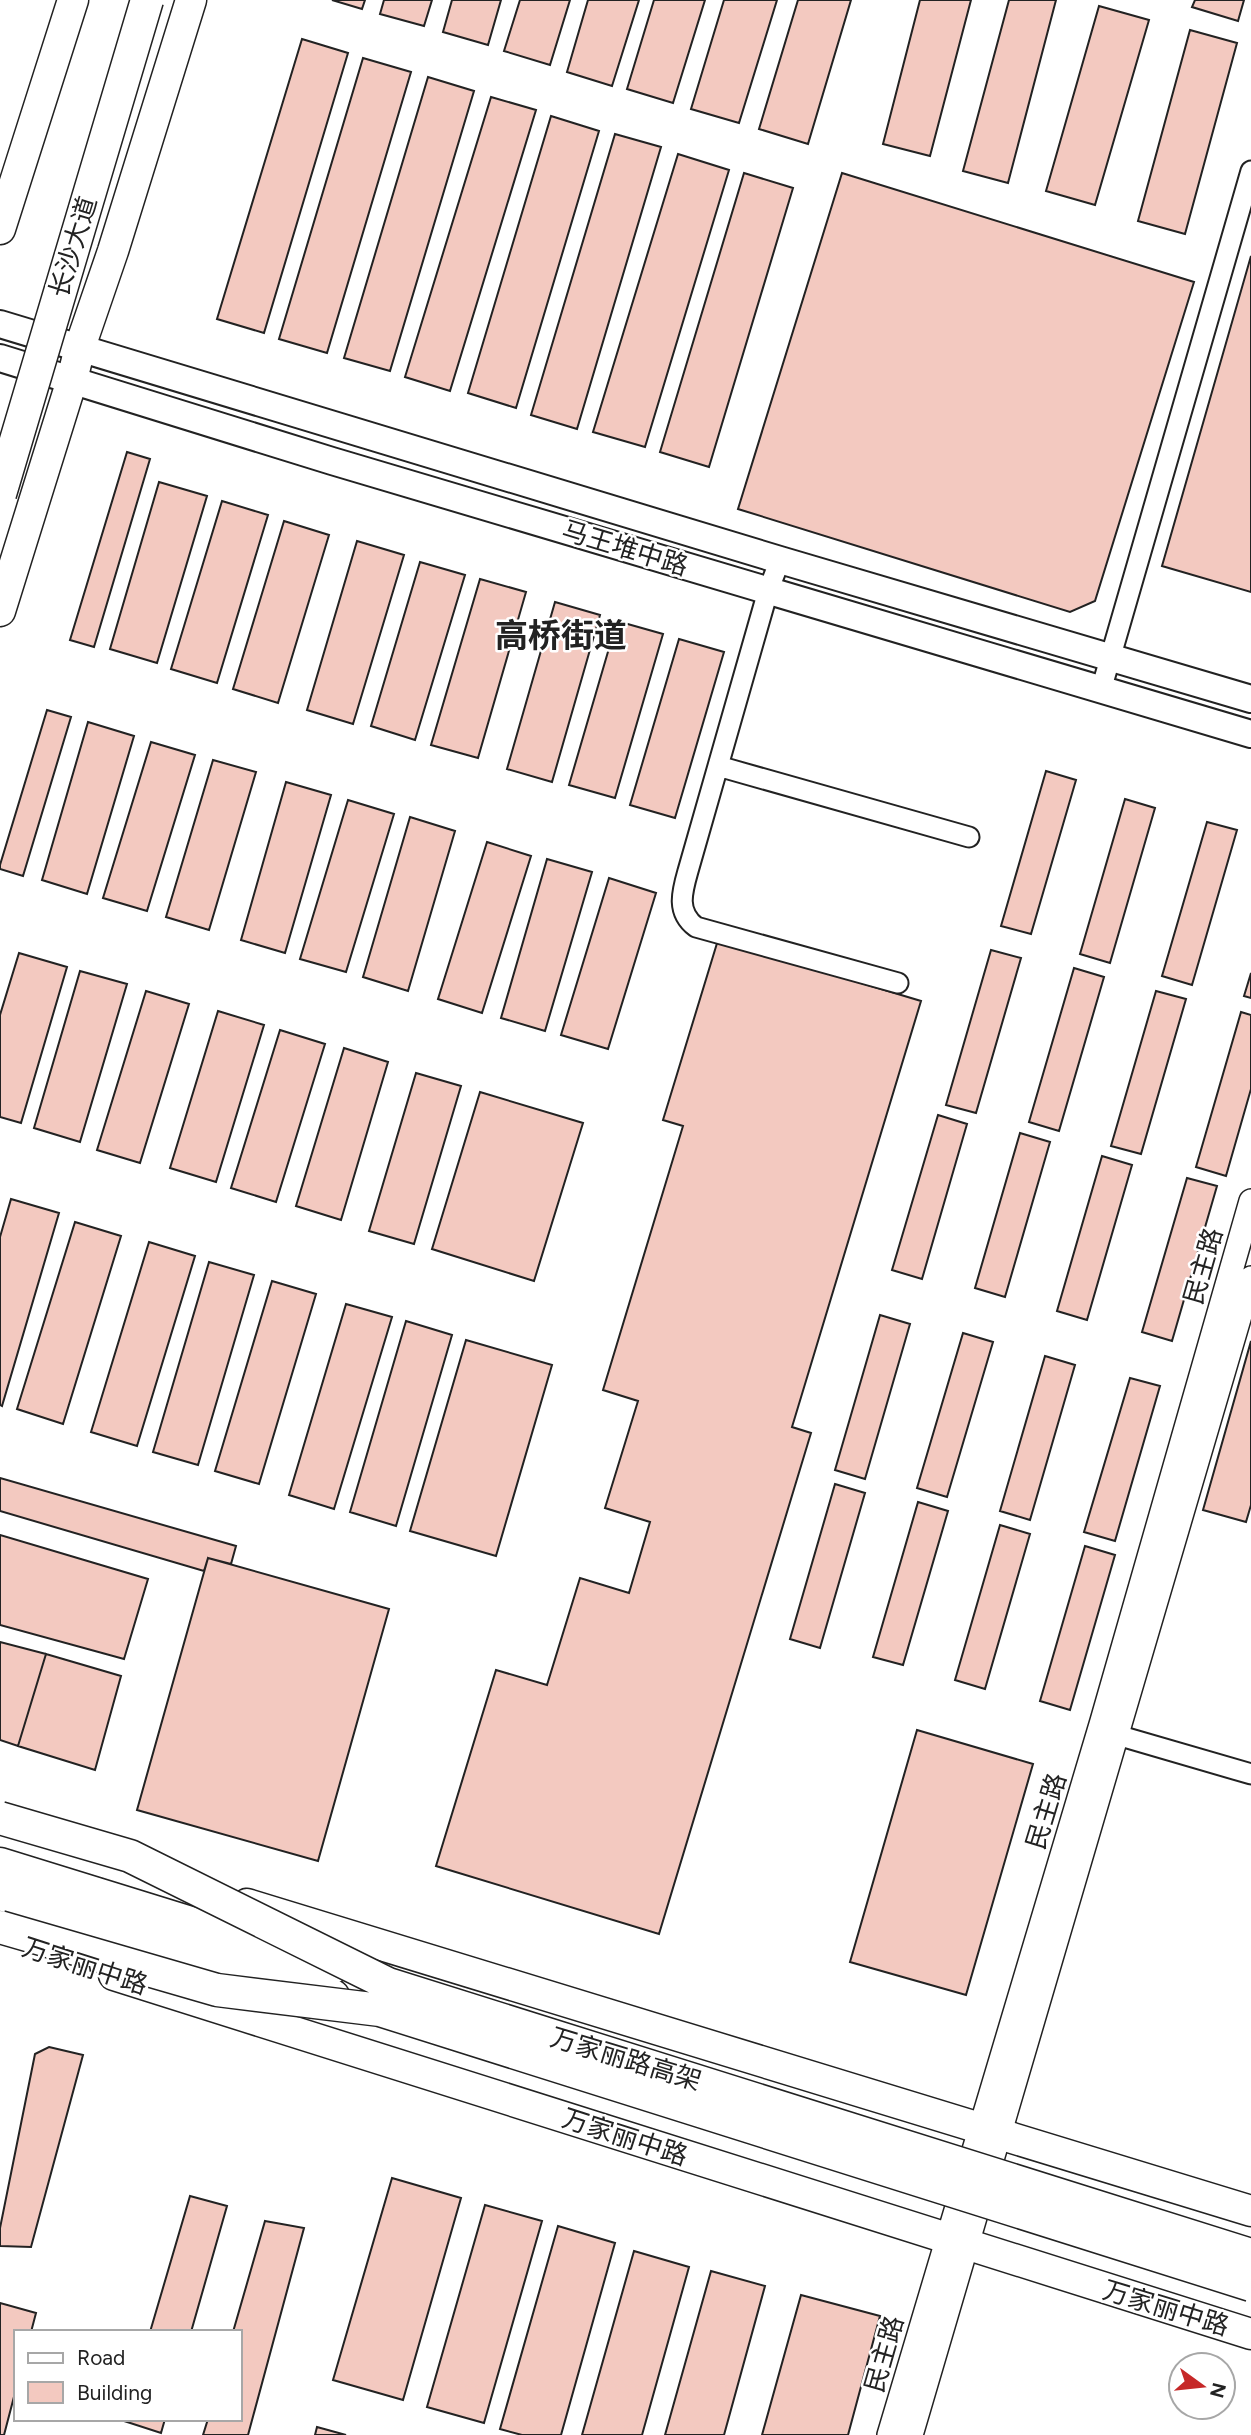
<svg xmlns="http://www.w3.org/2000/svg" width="1251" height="2435" font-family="Figtree,'Noto Sans SC',sans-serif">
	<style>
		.building { fill: #f3c9c0; stroke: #222; stroke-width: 2 }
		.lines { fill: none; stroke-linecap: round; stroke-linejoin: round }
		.minor-casing { stroke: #222; stroke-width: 23 }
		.tertiary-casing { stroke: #222; stroke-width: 26 }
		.secondary-casing { stroke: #222; stroke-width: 30 }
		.primary-casing { stroke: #222; stroke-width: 33 }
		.trunk-casing { stroke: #222; stroke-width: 35 }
		.minor { stroke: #fff; stroke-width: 19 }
		.tertiary { stroke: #fff; stroke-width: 23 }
		.secondary { stroke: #fff; stroke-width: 26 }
		.primary { stroke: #fff; stroke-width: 30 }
		.trunk { stroke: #fff; stroke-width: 32 }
		.trunk-bridge-casing { stroke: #222; stroke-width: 35; stroke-linecap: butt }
		.trunk-bridge { stroke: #fff; stroke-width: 32 }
		.labels { text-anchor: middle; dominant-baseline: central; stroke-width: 5; stroke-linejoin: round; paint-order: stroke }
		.street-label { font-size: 26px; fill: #222; stroke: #fff }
		.district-label { font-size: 33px; font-weight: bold; fill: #222; stroke: #fff }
	</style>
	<rect width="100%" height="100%" fill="#fff"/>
	<path class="building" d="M332,0h33l-3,9z
		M384,0h48l-8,26 -44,-12z
		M452,0h49l-13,45 -45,-13z
		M520,0h50l-20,65 -46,-14z
		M588,0h51l-27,86 -45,-14z
		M654,0h51l-32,103 -46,-14z
		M724,0h53l-38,123 -48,-14z
		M798,0h53l-43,144 -49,-15z
		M920,0h51l-41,156 -47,-12z
		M1009,0h47l-48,183 -45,-12z
		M1195,0h49l-6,21 -46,-14z
		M1099,6l50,14 -54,185 -49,-14z
		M1190,30l47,13 -52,191 -47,-13z
		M302,39l46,14 -84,280 -47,-14z
		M363,58l48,14 -84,281 -48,-14z
		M428,77l46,14 -84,280 -46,-13z
		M491,97l45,13 -86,281 -45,-14z
		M551,116l48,15 -83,277 -48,-15z
		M615,134l46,13 -84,282 -46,-14z
		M678,154l51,16 -84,277 -52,-15z
		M744,173l49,15 -84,279 -49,-15z
		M842,173l352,109 -99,319 -25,11 -332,-103z
		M1251,256v336l-89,-26z
		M127,452l23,7 -56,188 -24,-7z
		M159,482l48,14 -50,167 -47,-14z
		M222,501l46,14 -51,168 -46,-14z
		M284,521l45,14 -51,168 -45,-14z
		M357,541l47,14 -51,169 -46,-14z
		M420,562l45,13 -50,165 -44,-14z
		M480,579l46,13 -48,166 -47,-13z
		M555,602l45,13 -48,167 -45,-13z
		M617,621l46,13 -48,164 -46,-13z
		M679,639l45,13 -49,166 -45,-13z
		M47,710l24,7 -48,159 -23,-7v-4z
		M88,722l46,14 -47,158 -45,-14z
		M151,742l44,13 -48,156 -44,-13z
		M213,760l43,12 -47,158 -43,-13z
		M1046,771l30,9 -45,154 -30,-8z
		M286,782l45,13 -46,158 -44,-13z
		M1125,799l30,9 -45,155 -30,-9z
		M348,800l46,14 -48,158 -46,-13z
		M410,817l45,14 -47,160 -45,-14z
		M1207,822l30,8 -45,155 -30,-9z
		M487,842l44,14 -49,157 -44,-14z
		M547,859l45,13 -47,159 -44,-13z
		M609,878l47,15 -48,156 -47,-14z
		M718,940l203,61 -129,426 19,6 -152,501 -223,-68 60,-196 51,15 33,-107 49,15 21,-71 -45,-14 33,-107 -35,-11 80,-264 -20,-6z
		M991,950l30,8 -45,155 -30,-8z
		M19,953l48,14 -46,156 -21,-6v-102z
		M1074,968l30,9 -45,154 -30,-9z
		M80,971l47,13 -47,158 -46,-14z
		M1251,973v25l-7,-2z
		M146,991l43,13 -49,159 -43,-13z
		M1156,991l30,8 -45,155 -30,-8z
		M218,1011l46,14 -48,157 -46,-14z
		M1241,1012l10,3v74l-25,87 -30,-9z
		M280,1030l45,14 -49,158 -45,-14z
		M344,1048l44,14 -47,158 -45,-14z
		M416,1073l45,13 -47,158 -45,-13z
		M480,1092l103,31 -49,158 -102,-32z
		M938,1115l29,9 -45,155 -30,-9z
		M1020,1133l30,9 -45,155 -30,-9z
		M1102,1156l30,9 -45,155 -30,-9z
		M1187,1178l30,8 -45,155 -30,-9z
		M11,1199l48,14 -57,193 -2,-1v-168z
		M75,1222l46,14 -58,188 -46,-15z
		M149,1242l46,14 -58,190 -46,-14z
		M209,1262l45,13 -56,190 -45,-13z
		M272,1281l44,13 -57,190 -44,-13z
		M346,1304l46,13 -58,192 -45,-14z
		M880,1315l30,9 -45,155 -30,-9z
		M406,1321l46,14 -56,191 -46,-14z
		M963,1333l30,9 -46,155 -30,-9z
		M466,1340l86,25 -56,191 -86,-25z
		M1251,1341v164l-5,17 -43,-12z
		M1045,1356l30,9 -45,155 -30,-9z
		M1130,1378l30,8 -45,155 -31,-9z
		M0,1478l236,68 -5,18 -23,-6 -4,13 -204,-60z
		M835,1484l30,9 -45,155 -30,-9z
		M918,1502l30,9 -45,154 -30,-8z
		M1000,1525l30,9 -45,155 -30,-9z
		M0,1535l148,44 -24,80 -124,-34z
		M1085,1546l30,9 -45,155 -30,-9z
		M208,1558l181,51 -71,252 -181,-51z
		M0,1642l46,12 -28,92 -18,-6z
		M46,1654l75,22 -26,94 -77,-24z
		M917,1730l116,34 -67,231 -116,-33z
		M49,2047l34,8 -52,192 -31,-1v-18l35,-174z
		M392,2178l69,20 -58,202 -70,-20z
		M190,2196l37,10 -36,126h-41z
		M485,2205l57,16 -58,202 -57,-16z
		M265,2221l39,7 -56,207h-45l5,-16h32v-87h-7z
		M558,2226l57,17 -54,192h-39l-22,-6z
		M634,2251l55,16 -47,168h-60z
		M711,2271l54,15 -41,149h-59z
		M801,2295l79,21 -32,119h-86z
		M0,2303l36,10 -5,19h-15v57l-12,46h-4z
		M124,2419h41l-4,14 -37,-12z
		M317,2427l29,8h-31z"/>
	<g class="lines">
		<g class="minor-casing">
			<path id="minor" d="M780,560l-12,31 -80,280c-6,21 -12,41 8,56l202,56
				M1101,690l150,-519
				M718,766l251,71
				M1117,1735l134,39"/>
		</g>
		<g class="tertiary-casing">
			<path id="tertiary" d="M889,2435l213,-714 149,-520
				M911,2435l340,-1157"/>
		</g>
		<g class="secondary-casing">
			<path id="secondary" d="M0,324l780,236 471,139
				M0,358l332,103 919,273"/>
		</g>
		<g class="primary-casing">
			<path id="primary" d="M0,229l73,-229
				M0,611l72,-231 8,-33 33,-96 78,-251
				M247,1904l1004,307
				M114,1975l1137,359"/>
		</g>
		<g class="trunk-casing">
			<path id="trunk" d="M0,1864l333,103
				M0,1894l333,102"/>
		</g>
		<use href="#minor" class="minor"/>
		<use href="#tertiary" class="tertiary"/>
		<use href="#secondary" class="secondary"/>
		<use href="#primary" class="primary"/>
		<use href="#trunk" class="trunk"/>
		<g class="trunk-bridge-casing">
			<path id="trunk-bridge" d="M0,494l147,-494
				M0,1818l130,38 258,128 863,271
				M0,1927l217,63 163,20 871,275"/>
		</g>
		<use href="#trunk-bridge" class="trunk-bridge"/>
	</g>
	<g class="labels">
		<g class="street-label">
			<text transform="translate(73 247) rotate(-73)">长沙大道</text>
			<text transform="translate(625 548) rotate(17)">马王堆中路</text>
			<text transform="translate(1203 1266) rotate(-74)">民主路</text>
			<text transform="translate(1046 1811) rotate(-73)">民主路</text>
			<text transform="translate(85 1966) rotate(18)">万家丽中路</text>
			<text transform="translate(626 2059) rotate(17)">万家丽路高架</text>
			<text transform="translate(625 2137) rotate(18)">万家丽中路</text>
			<text transform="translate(1166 2308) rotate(17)">万家丽中路</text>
			<text transform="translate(884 2354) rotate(-74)">民主路</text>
		</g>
		<g class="district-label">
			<text x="561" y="635">高桥街道</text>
		</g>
	</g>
	<rect x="14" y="2330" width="228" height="91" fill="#ffffff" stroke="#a7a7a7" stroke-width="2"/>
	<rect x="28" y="2353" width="35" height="10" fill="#ffffff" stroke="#a7a7a7" stroke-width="2"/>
	<text x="77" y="2365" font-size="21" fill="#222222">Road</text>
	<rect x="28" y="2382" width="35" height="21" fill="#f3c9c0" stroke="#a7a7a7" stroke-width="2"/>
	<text x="77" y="2400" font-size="21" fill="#222222">Building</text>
	<g transform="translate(1202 2386) rotate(105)"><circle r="33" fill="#ffffff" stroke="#a7a7a7" stroke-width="2"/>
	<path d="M0-5L12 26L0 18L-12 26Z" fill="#c62828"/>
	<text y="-10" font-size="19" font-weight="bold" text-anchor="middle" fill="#222222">N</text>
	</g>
</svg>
